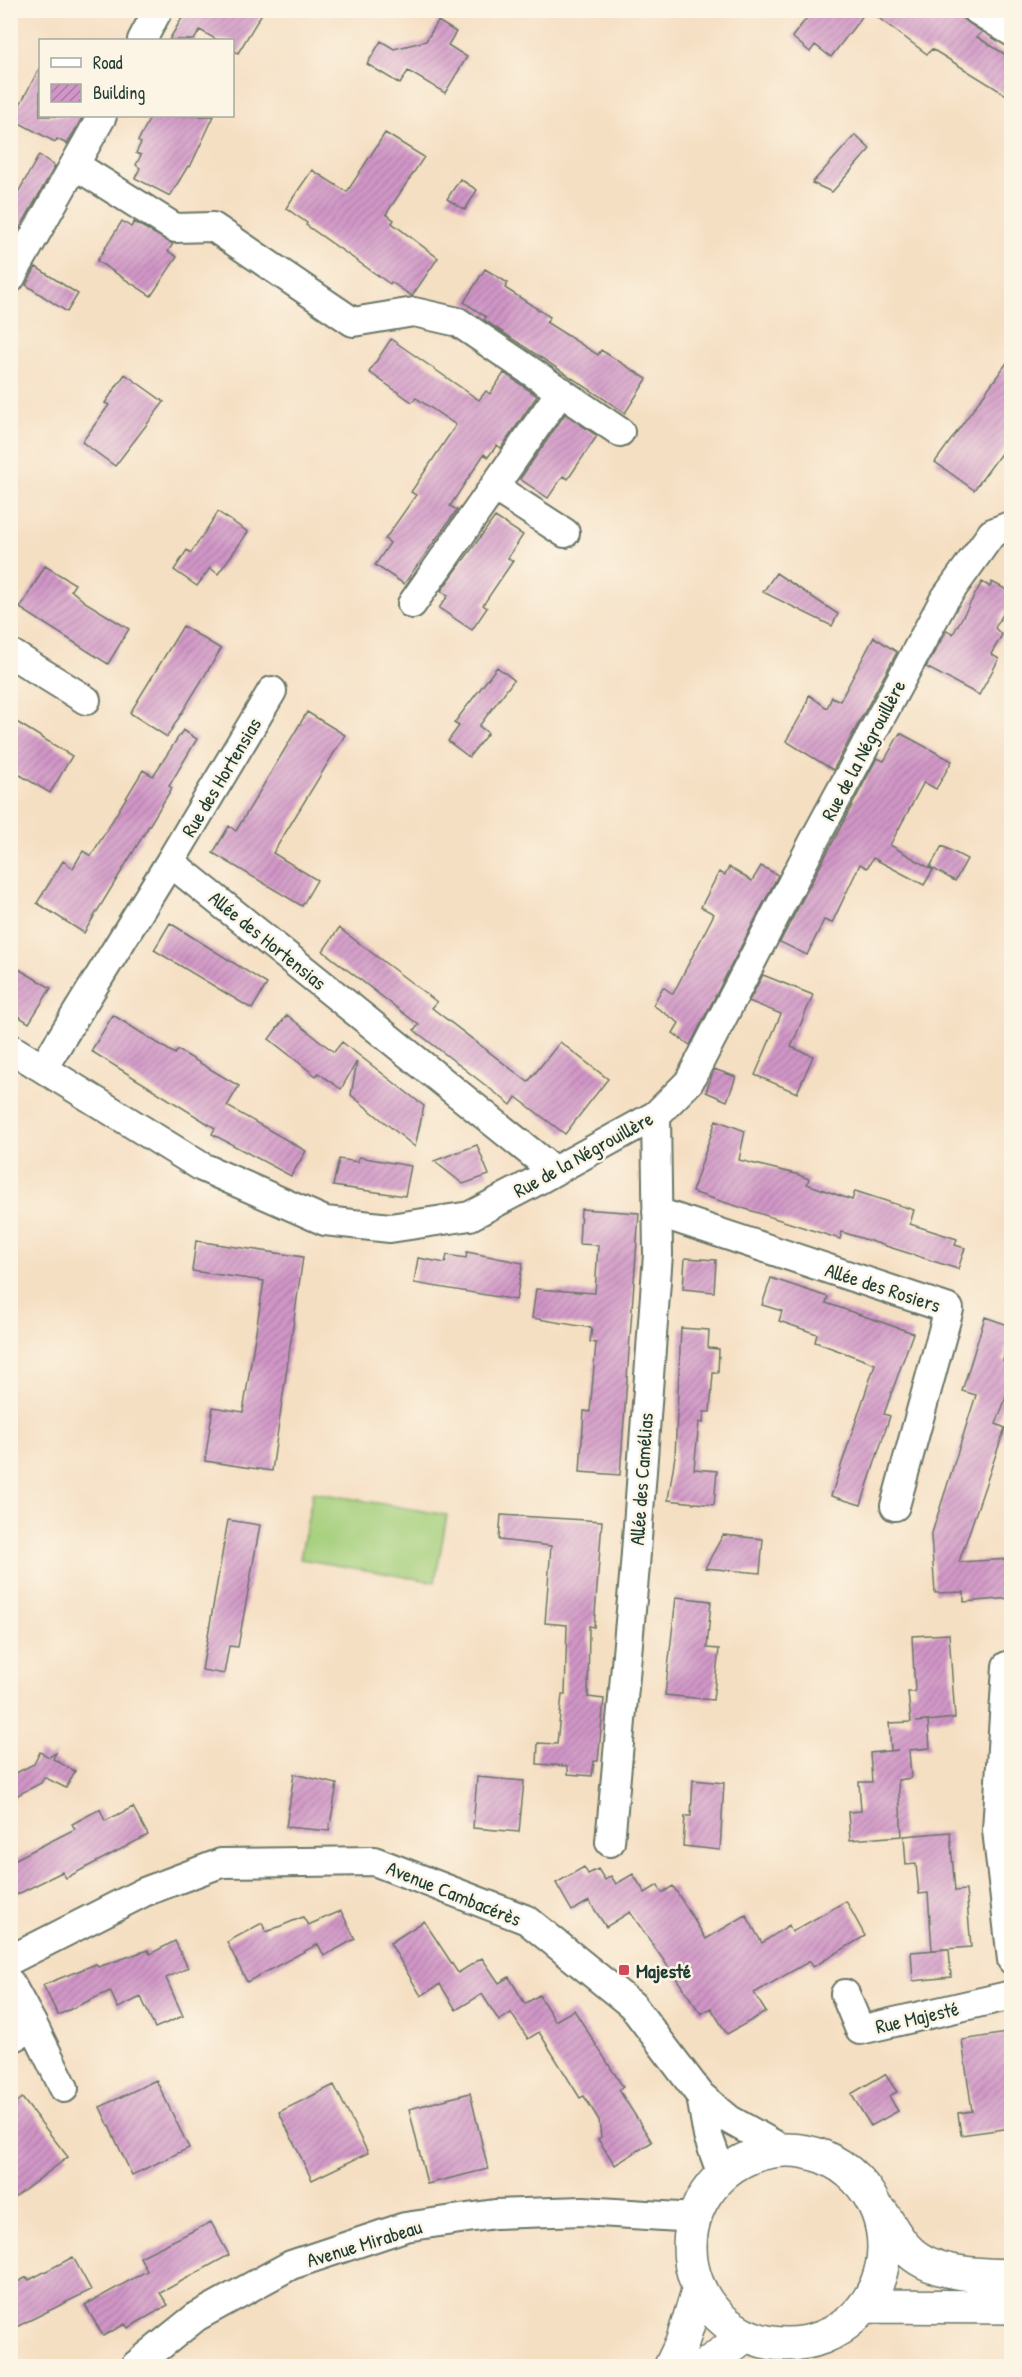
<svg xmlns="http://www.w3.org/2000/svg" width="1022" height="2377" font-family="'Patrick Hand',sans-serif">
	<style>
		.grass { fill: #a4cf7b; stroke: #628658; stroke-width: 1.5 }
		.building { fill: url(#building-hatch) }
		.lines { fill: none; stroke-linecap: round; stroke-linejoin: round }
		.street-casing { stroke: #6a7666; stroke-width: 32 }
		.secondary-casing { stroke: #6a7666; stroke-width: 36 }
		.street { stroke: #fff; stroke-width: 28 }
		.secondary { stroke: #fff; stroke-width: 33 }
		.poi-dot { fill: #d1495b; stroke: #fcf5e5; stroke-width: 2 }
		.labels { text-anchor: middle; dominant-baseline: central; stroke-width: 5; stroke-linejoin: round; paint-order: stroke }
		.street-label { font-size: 20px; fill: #1f3d34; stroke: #fcf5e5 }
		.poi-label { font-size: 20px; font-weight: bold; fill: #1f3d34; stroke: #fcf5e5; text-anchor: start }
	</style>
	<defs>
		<pattern id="building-hatch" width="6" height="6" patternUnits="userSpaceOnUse" patternTransform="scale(1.5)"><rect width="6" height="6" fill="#d196c7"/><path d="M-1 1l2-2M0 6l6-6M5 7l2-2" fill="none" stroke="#a97ca2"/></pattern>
	</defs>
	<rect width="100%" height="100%" fill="#fcf5e5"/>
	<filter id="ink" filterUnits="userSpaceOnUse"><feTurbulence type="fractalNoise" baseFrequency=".0167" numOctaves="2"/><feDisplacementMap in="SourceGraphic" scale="12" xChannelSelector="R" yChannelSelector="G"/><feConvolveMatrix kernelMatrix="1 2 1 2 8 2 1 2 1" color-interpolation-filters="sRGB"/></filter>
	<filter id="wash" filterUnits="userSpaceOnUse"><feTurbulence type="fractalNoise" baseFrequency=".008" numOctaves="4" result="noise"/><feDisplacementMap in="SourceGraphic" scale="24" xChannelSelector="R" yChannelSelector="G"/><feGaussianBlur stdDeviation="1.35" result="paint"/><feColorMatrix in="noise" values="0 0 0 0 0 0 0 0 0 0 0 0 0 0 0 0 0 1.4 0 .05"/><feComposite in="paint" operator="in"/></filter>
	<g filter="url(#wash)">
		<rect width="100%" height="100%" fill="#f5dfc3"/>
		<path class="grass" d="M313,1492l134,23 -12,67 -135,-23z"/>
		<g id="blocks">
			<path class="building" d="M174,10h90l-26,43 -6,-3v-10h-15l-17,-10 -6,10h-25l13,-22z
				M813,10h54l-36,47 -16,-12 -5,7 -18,-15z
				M868,10h82l32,22 -5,5 34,21v40l-79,-49 -5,5z
				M438,21l18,11 -8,13 19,12 -22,36 -37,-22 -8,13 -33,-20 14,-23 13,8 32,-8z
				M40,67v49h43l-16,28 -10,-5 -2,3 -45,-24v-2h8l-3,-2z
				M151,116h63l-24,51 -2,-1 -18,30 -35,-18 5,-10 -4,-3 5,-10 -5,-2 5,-10 -3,-2z
				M385,133l39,24 -38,57 8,6 -2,3 46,35 -26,38 -21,-14 -1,2 -84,-59 1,-2 -21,-15 26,-38 35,22z
				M855,135l15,14 -38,43 -20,-9z
				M39,155l16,11 -45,79v-38z
				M460,179l17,11 -12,20 -18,-11z
				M122,221l9,6 3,-5 39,22 -5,7 9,6 -26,39 -54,-35z
				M36,267l42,27 -11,18 -41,-27z
				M485,269l23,14 -3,5 45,29 -4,5 52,33 3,-5 46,29 -22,34 -141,-93 2,-3 -22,-15z
				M391,339l88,61 7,-9 4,3 14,-21 33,23 -36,52 -4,-3 -9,12 -4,-3 -34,52 7,4 -53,74 -29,-19 15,-22 -5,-4 31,-44 -5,-3 45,-67 -40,-27 -4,4 -43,-30z
				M1011,357v83l-37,50 -39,-28z
				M125,374l39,28 -49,64 -33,-24 27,-37 -4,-2z
				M565,414l32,22 -29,43 -5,-3 -15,22 -28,-19z
				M218,512l30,20 -30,42 -8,-6 -13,18 -23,-16 13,-20 4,3z
				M495,517l28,18 -15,23 5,3 -30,44 4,3 -15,22 -33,-22 9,-12 -7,-5z
				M45,566l30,18 -4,6 14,12 44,27 -21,35 -88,-56z
				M776,573l62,41 -6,12 -69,-34z
				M982,582l8,5 2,-5 19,10v8l-16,28 7,7 -11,19 8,5 -20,36 -53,-28 21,-37 6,4z
				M183,626l38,23 -54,88 -37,-24z
				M874,637l23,15 -64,118 -47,-29 19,-33 4,-13 18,13 5,-11 8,4z
				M497,667l17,13 -35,46 9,7 -19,24 -21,-16 11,-15 -5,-3z
				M307,712l38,23 -72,118 44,27 -15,26 -89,-53 16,-27 7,5z
				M10,718l62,38 -22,37 -40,-24z
				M183,730l14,9 -28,47 3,2 -88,145 -47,-30 26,-42 10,7 10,-17 8,5 52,-86 10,6z
				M900,733l52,28 -16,28 -12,-7 -34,63 43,25 -9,15 -51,-27 -6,10 -7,-4 -28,59 -8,-3 -17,35 -27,-13 97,-184 7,3z
				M942,846l25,13 -12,22 -25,-14z
				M761,866l17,9 -88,170 -17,-12 6,-10 -26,-18 10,-18 10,7 41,-80 -13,-7 18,-35 6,3 4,-8 23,14z
				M170,923l97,61 -15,25 -98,-59z
				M339,928l98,74 -5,6 96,74 32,-40 48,37 -43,55 -49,-37 -5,8 -97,-75 5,-5 -96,-74z
				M10,964l41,24 -22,35 -19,-12z
				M763,975l50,20 -22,52 22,9 -16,37 -42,-18 26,-61 -32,-13z
				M113,1015l62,39 3,-4 61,36 -12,20 79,45 -15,25 -79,-42 3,-6 -124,-77z
				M287,1015l47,37 8,-10 82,64 -9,41 -64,-52 6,-34 -16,28 -23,-16 -2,3 -47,-37z
				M714,1069l22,8 -9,24 -21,-9z
				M716,1120l29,11 -6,29 57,14 13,5 -2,5 45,16 3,-9 59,19 -4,14 47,15 -2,6 10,3 -7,21 -116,-37 -2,7 -148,-47z
				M477,1145l12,30 -26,9 -29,-23z
				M359,1157l52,9 -6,30 -72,-10 6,-27 19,3z
				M581,1209l58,4 -19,262 -40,-3 4,-61 6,1 6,-69 -6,-1 2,-14 -60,-10 4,-29 59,4 3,-48 -19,-1z
				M196,1241l107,16 -31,214 -67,-10 8,-54 30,5 21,-131 -72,-10z
				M467,1252l56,11 -7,37 -102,-17 4,-25 27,5 2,-8 19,3z
				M685,1258l31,2 -2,32 -31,-3z
				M771,1278l57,19 -2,6 87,30 -29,81 6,2 -29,89 -30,-9 44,-132 -60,-22 2,-8 -38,-13 3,-10 -20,-6z
				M985,1317l26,9 -8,35 8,3v20l-15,40 9,4 -46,134 52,-3v39l-47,4v-10l-29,1 -4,-57 45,-141 -14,-4z
				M681,1328l28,2 -1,18 11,1 -1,24h-5l-3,39h-6l-1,11 -4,-1 -5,47 23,2 -3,34 -46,-5 7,-44z
				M501,1515l101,6 -8,106 -5,-1 -1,71 16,2 -6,62h-4l-2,15 -24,-2v-8l-31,-2 1,-21 19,1 5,-49h3l2,-70 -22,-2 6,-77 -52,-6z
				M228,1520l32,5 -22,122 -9,-1 -5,28 -22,-4z
				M723,1535l40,4 -3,34 -55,-5z
				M676,1597l35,4 -4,47 12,1 -6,51 -48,-5z
				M949,1634l6,84 -39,4 12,-1 2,27 -21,2 2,28 -13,2 4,56 -52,4 -2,-28 13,-1 -2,-29h13l-2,-29 28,-3 -7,1 -2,-28 22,-1 -3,-30h7l-3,-56z
				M40,1752l9,5 7,-4 -3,6 22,12 -9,17 -22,-11 -3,6 -31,16v-23l24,-12z
				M294,1774l43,10 -8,47 -43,-4z
				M477,1777l47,4 -5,51 -46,-4z
				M693,1780l31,3 -4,67 -37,-4 2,-30h6z
				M133,1807l15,28 -82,43 -4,-6 -52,26v-36l65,-33 -3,-5 28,-15 5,12z
				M950,1832l5,59 11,-1 5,57 -39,3 -4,-57 -9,1 -3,-30 -10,1 -2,-29z
				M584,1867l4,7 10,-5 7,11 6,-4 5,8 17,-10 12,19 13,-8 4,8 11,-7 33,53 40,-24 16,28 27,-18 3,7 54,-31 19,35 -52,31 -3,-6 -56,32 12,19 -39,22 -16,-26 -10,6 -71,-102 -24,15 -17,-26 -17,10 -16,-28z
				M341,1911l14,28 -31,17 -6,-12 -71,38 -20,-40 35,-19 4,9 37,-15 5,8z
				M424,1921l34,52 24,-15 17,25 10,-6 16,27 14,-9 16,26 19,-11 49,77 -4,3 33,52 -37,23 -17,-26 3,-2 -2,-17 -15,-24 -4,2 -41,-66 -11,7 -17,-26 -12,8 -17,-27 -26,16 -16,-26 -19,12 -31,-53z
				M175,1941l13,27 -22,10 17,38 -28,12 -14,-31 -23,11 -8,-17 -52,24 -15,-30 53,-21 2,3 50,-17 2,4z
				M949,1949l2,28 -38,4 -2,-29z
				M1006,2033l2,16h3v79l-50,7 -3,-22 14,-2 -10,-71z
				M885,2074l12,18 -8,4 9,15 -27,15 -20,-32z
				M156,2080l33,68 -57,27 -32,-68z
				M334,2085l34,68 -56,27 -33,-68z
				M470,2093l18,76 -61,15 -18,-75z
				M22,2098l46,59 -58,44v-94z
				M211,2222l18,33 -69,38 8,12 -40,23 -3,-4 -22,12 -18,-31 62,-34 -7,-14z
				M73,2257l18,33 -81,40v-44l17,-9 2,3z"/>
		</g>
	</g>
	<g filter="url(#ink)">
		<use href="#blocks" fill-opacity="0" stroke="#6a7666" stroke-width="1.5"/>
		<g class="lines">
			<g class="street-casing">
				<path id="street" d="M977,10l35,22
					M142,40l16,-30
					M75,165l100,63 38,-1 140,95 61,-10 44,10 162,110
					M10,279l92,-163
					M494,487l71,46
					M412,604l149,-213
					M10,653l76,47
					M170,862l102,-171
					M10,1048l192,119 123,54 65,7 80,-12 59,-31 127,-70 33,-33 128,-247 127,-235 48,-67 20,-8
					M43,1068l127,-206 384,309
					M657,1212l292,97 -54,197
					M1007,1666l-10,164 15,130
					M610,1842l25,-276 23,-312 -2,-139
					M10,1960l134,-68 77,-29 153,-2 153,59 105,85 69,91 29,24 54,30
					M10,1983l24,44 -24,12
					M845,1994l15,36 152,-35
					M34,2027l30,61
					M701,2096l7,40 14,39
					M135,2366l61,-49 95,-52 114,-38 90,-13 88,-3 112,7"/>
			</g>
			<g class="secondary-casing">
				<path id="secondary" d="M690 2247a97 97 0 1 1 194 0a97 97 0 1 1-194 0Z
					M882,2213c8,12 14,25 24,35 24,27 72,27 106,28
					M864,2306l148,1
					M671,2366l11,-23 17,-55
					M705,2366l41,-31"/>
			</g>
			<use href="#street" class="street"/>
			<use href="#secondary" class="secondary"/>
		</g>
	</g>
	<rect class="poi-dot" x="618" y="1964" width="12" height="12" rx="3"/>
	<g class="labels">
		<g class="street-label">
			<text transform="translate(863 750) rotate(-62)">Rue de la Négrouillère</text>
			<text transform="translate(221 777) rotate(-59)">Rue des Hortensias</text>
			<text transform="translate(268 940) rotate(39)">Allée des Hortensias</text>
			<text transform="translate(583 1154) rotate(-29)">Rue de la Négrouillère</text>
			<text transform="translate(883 1287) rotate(18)">Allée des Rosiers</text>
			<text transform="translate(641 1479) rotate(-86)">Allée des Camélias</text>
			<text transform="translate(454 1893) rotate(22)">Avenue Cambacérès</text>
			<text transform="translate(917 2017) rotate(-13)">Rue Majesté</text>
			<text transform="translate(364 2243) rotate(-17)">Avenue Mirabeau</text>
		</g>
		<g class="poi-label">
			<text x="636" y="1970">Majesté</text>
		</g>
	</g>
	<rect width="1022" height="2377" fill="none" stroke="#fcf5e5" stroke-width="36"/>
	<rect x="39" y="39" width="195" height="78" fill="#fcf5e5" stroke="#a4ab9e" stroke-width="1.5"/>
	<rect x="51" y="58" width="30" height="9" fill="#ffffff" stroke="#a4ab9e" stroke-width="1.5"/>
	<text x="93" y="69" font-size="18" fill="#1f3d34">Road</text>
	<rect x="51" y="84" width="30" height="18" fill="url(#building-hatch)" stroke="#a4ab9e" stroke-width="1.5"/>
	<text x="93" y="99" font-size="18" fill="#1f3d34">Building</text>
</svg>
